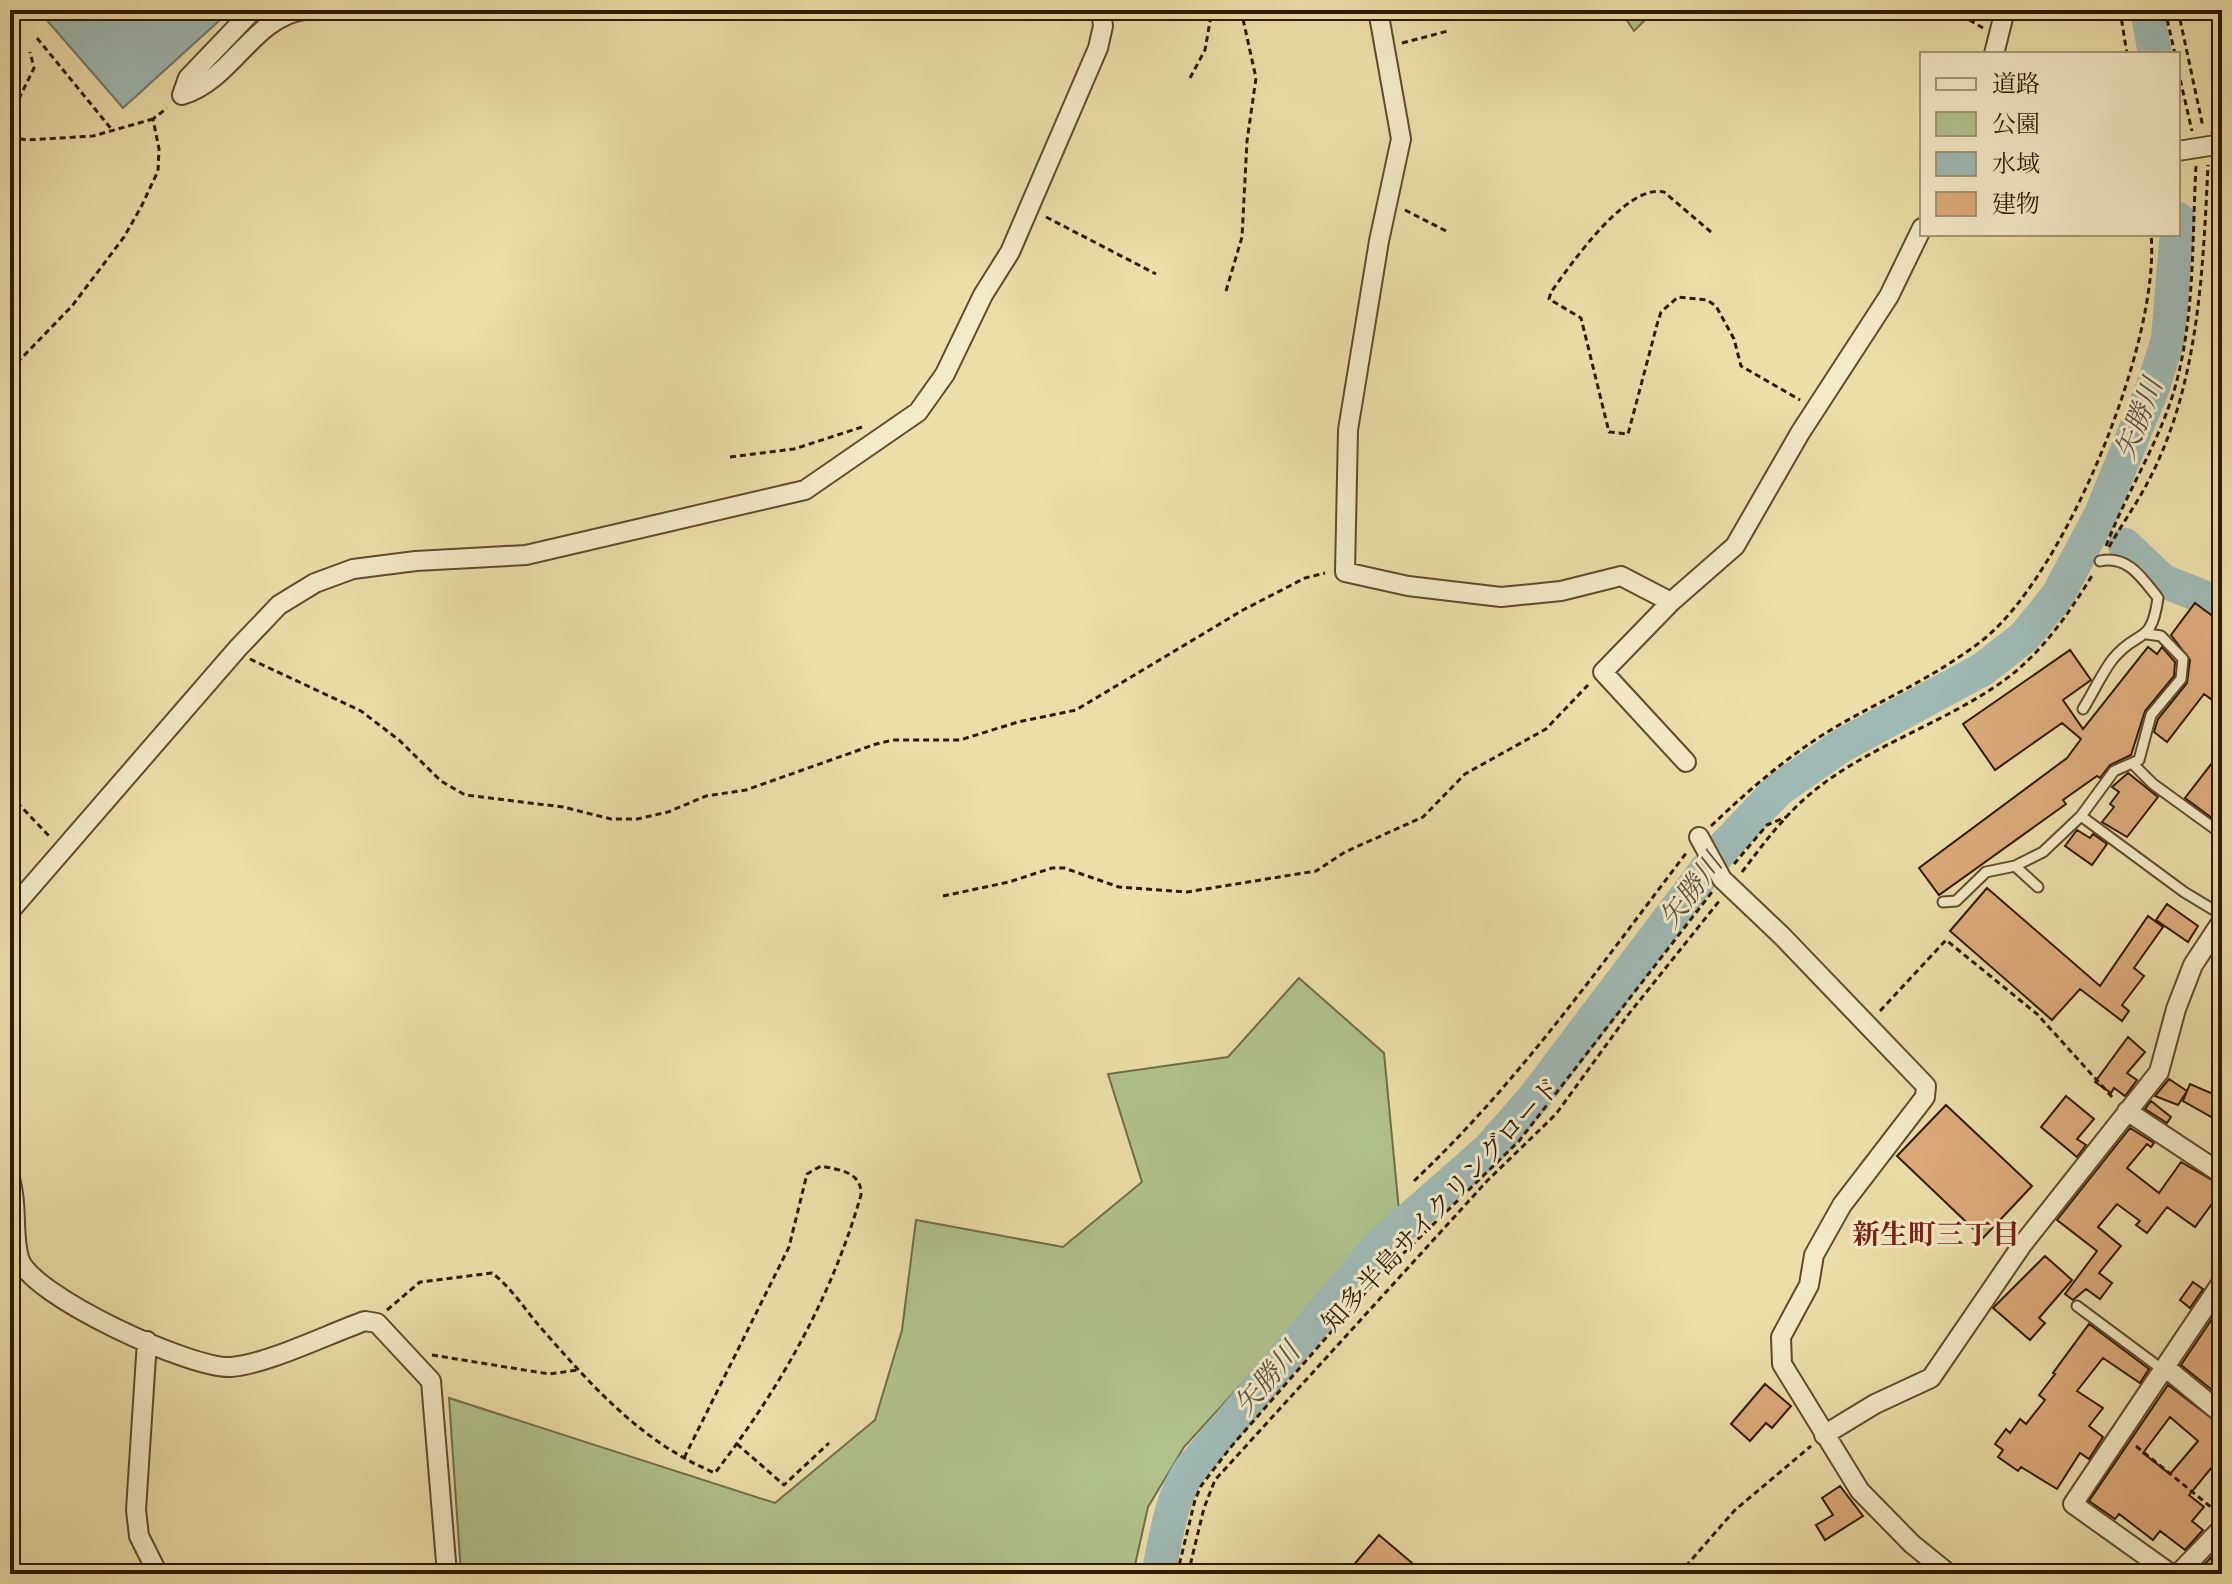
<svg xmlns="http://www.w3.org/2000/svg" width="2232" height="1584" font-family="Cardo,'Noto Serif JP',serif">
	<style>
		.green { fill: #b1c28d; stroke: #716d48; stroke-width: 2 }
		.water { fill: #9fb9b4; stroke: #73796d; stroke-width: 2 }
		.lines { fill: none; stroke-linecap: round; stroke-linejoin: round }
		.river { stroke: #9fb9b4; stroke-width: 34 }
		.building { fill: #ddab7a; stroke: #311803; stroke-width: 2; fill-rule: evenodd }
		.lane-casing { stroke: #604a2c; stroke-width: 13 }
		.street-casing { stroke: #604a2c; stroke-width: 22 }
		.path { stroke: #311803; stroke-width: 3; stroke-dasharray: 6 4; stroke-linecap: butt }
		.lane { stroke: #f3eac7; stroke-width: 9 }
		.street { stroke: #f3eac7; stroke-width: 18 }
		.labels { text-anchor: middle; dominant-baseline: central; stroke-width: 6; stroke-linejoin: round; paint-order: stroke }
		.street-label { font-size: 26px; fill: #311803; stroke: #f3eac7 }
		.water-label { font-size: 28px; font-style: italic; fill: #585041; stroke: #f3eac7 }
		.neighbourhood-label { font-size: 28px; font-weight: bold; fill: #7a1f14; stroke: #f3eac7 }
	</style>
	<rect width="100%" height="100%" fill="#ecdea9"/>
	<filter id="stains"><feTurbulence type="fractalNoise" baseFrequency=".0025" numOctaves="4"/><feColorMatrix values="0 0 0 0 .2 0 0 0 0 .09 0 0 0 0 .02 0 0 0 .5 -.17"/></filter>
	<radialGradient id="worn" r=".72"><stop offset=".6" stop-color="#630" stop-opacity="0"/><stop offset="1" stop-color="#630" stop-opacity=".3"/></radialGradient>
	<path class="green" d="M1620,10h35l-21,21z
		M1299,978l85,75 15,158 -215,236 -36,60 -15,67h-329l-19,-9 -14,9h-310l-12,-176 326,105 100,-83 27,-90 14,-110 147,27 79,-65 -34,-108 120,-17z"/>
	<path class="water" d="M38,10h193l-108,98z"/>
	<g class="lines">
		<path class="river" d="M2147,10l8,44
			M2125,545l38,36 59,23
			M1158,1574c8,-35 12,-74 32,-104l189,-224 110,-97 44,-50 188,-249 57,-60 63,-44 142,-77 41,-32 34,-42 43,-81 52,-127 15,-48 10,-120"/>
	</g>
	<path class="building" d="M2195,603l27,20v61l-11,15 -7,-5 -37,48 -13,-10 4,-13 29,-36 3,-23 -19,-25z
		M2148,647l9,7 5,-7 13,15 -1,14 -29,35 -14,44 -21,10 -10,13 -3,-2 -34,24 3,4 -127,91 -20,-27 148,-110 14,-19 -19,-16 -67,47 -32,-46 107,-74 21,30 -28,20 20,29z
		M2222,750v63l-6,8 -31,-23z
		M2128,773l30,24 -31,40 -25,-15 12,-15 -4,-3 9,-12 -7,-5z
		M2077,830l13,8 3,-4 14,10 -15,21 -27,-19z
		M1987,888l113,98 48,-70 15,11 -29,41 10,8 -22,29 7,6 -7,10 -42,-32 -28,31 -102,-89z
		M2167,904l31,22 -10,16 -32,-22z
		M2128,1037l17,15 -18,21 10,7 -12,16 -11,-8 -3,5 -16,-11z
		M2222,1073v50l-39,-22 4,-10 -9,14 -23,-9 14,-17 18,12 3,-7 23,10z
		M2066,1096l28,23 -17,20 9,6 -9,12 -36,-30z
		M2151,1101l20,16 -4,6 -22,-14z
		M1946,1105l86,81 -49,52 -86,-82z
		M2130,1128l24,15 -3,4 -4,-3 -20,24 32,25 22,-31 41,24v4l-27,37 -28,-20 -20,26 -11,-8 4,-4 -23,-17 -19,23 23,19 -22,27 13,10 -12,16 -14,-10 -13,11 -8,-6 32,-43 -40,-31z
		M2045,1256l27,24 -33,38 6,5 -15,17 -37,-32z
		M2193,1282l10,7 -13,19 -10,-8z
		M2222,1304v94l-41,-33z
		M2089,1324l60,45 -9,14 -37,-25 -26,33 26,17 -14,18 14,11 -14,22 -9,-6 -23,36 -36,-22 -3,4 -20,-14 5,-7 -8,-6 11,-15 4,4 10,-14 6,5 19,-24 -6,-5 16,-21 -2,-1z
		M1765,1384l26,22 -19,22 -6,-5 -16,18 -19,-17z
		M2168,1385l54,41v29l-33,40 15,12 -12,14 11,9 -18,20 -25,-19 -7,9 -34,-26 -4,5 -26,-18zM2170,1417l28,24 -28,33 -27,-21z
		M1840,1486l23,30 -38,24 -9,-15 17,-10 -11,-17z
		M1379,1535l46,39h-79z
		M2222,1546v20l-6,8h-21z"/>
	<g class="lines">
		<g class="lane-casing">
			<path id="lane" d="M2083,709c10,-16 18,-34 29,-49 26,-33 39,-12 46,-62 -16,-20 -30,-43 -58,-37
				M2133,764l20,20 69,50
				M2081,816l33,-45 25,-11 12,-45 30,-36 2,-20 -22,-23 -14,-2
				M2015,866l28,-14 38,-36 103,76 38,23
				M1943,902l13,-1 30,-29 29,-6 23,21
				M2077,1306l86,64"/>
		</g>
		<g class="street-casing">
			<path id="street" d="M1378,10l23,129 -22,102 -31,189 -3,142 63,14 93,11 60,-6 60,-15 50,26
				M1994,54l11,-44
				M182,95c50,-15 71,-78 122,-85
				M182,95l6,-17 65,-68
				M2178,151l44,-7
				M1686,762l-83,-90 68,-70 64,-56 65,-113 89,-137 33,-68
				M1699,837l23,42 60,57 144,150 -1,11 -83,108 -28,50 -5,30 -28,52 1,27 78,127 52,53 37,30
				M10,911l228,-263 41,-43 36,-22 38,-14 63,-8 110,-6 279,-65 113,-78 27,-38 38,-79 27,-43 88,-204 5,-22 -2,-16
				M2127,1111l95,63
				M10,1179c8,26 2,54 9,79 11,38 174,112 212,109 37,-3 97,-33 134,-46l12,2 54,58 16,193
				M147,1341l-11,169 3,26 19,38
				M2165,1367l57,47
				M1824,1435l51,-31 56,-26 91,-133 137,-173 17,-63 17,-44 29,-44
				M2171,1574l-98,-70 149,-222
				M2178,1574l44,-46"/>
		</g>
		<path class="path" d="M1952,10l31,18
			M2120,10l7,44
			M2165,10l10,44
			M2178,10l25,117
			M37,38l76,93
			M1402,43l46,-12
			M2178,70l14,61
			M1190,78l15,-28 7,-40
			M10,117l24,-49 -4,-16
			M10,137l17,3 66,-4 60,-17
			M1405,210l43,22
			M1046,217l110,57
			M1711,232l-47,-40c-38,-9 -94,74 -113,100l-2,7 32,19 28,114 19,2 30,-113 3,-9 17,-15 29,3 9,6 18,33 7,27 59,34
			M1226,291l16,-54 5,-96 9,-63 -15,-68
			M10,370l62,-64 52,-69 17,-30 17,-36 1,-22 -6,-30 14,-11
			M730,457l64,-8 68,-22
			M2106,546c21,-55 54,-104 70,-162 19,-71 16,-146 20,-218
			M2109,547c13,-23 29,-45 41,-69 49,-96 53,-208 58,-313
			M250,659l111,52 38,29 42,41 24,14 98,12 48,12h26l31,-7 38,-16 40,-6 130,-46 17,-4h67l58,-18 58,-12 167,-100 62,-32 20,-5
			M10,795l39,41
			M1711,826c40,-38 80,-73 128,-101 49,-28 101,-51 145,-86 82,-66 177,-300 167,-405
			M1734,864l33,-39 19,-8
			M1742,872c22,-29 44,-59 73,-82 55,-44 126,-66 184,-106 41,-28 69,-69 94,-110
			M943,896l66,-14 43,-14h12l55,19 68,5 129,-21 29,-19 78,-35 42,-43 81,-45 42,-44
			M1880,1011l66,-71 91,74 76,84
			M1414,1181c104,-98 186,-215 273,-329
			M387,1310l33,-28 72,-9c19,14 34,38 49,55 52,59 100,114 174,145 65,-85 116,-174 146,-278 1,-23 -21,-25 -40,-29l-14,8 -18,73 -105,211
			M432,1355l117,19 29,-4
			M737,1444l47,41 45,-42
			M2136,1446l81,66
			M1177,1574l18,-74 6,-14 29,-38 149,-171 140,-136 193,-249
			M1188,1574l16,-66 11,-28 272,-299 69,-67 72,-99 92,-115
			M1679,1574l56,-64 76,-64"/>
		<use href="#lane" class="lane"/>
		<use href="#street" class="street"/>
	</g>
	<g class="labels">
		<g class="street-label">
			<text transform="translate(1441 1205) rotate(-47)">知多半島サイクリングロード</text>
		</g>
		<g class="water-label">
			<text transform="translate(2139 419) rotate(-69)">矢勝川</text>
			<text transform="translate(1691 891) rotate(-53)">矢勝川</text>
			<text transform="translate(1267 1379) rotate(-50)">矢勝川</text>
		</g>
		<g class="neighbourhood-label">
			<text x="1936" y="1235">新生町三丁目</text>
		</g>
	</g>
	<rect width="2232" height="1584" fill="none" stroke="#ecdea9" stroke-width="40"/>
	<rect x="12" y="12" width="2208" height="1560" fill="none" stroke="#311803" stroke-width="4"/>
	<rect x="20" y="20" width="2192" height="1544" fill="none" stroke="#311803" stroke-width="2"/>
	<rect x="1920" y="52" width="260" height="184" fill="#f3eac7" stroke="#a59679" stroke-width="2"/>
	<rect x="1936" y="78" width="40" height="12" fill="#f3eac7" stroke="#a59679" stroke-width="2"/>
	<text x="1992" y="92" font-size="24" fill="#311803">道路</text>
	<rect x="1936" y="112" width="40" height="24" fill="#b1c28d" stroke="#a59679" stroke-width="2"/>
	<text x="1992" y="132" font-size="24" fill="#311803">公園</text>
	<rect x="1936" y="152" width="40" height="24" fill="#9fb9b4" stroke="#a59679" stroke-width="2"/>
	<text x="1992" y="172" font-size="24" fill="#311803">水域</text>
	<rect x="1936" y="192" width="40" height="24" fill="#ddab7a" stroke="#a59679" stroke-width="2"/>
	<text x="1992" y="212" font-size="24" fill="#311803">建物</text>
	<rect width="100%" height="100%" filter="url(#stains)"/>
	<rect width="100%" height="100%" fill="url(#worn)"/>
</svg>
